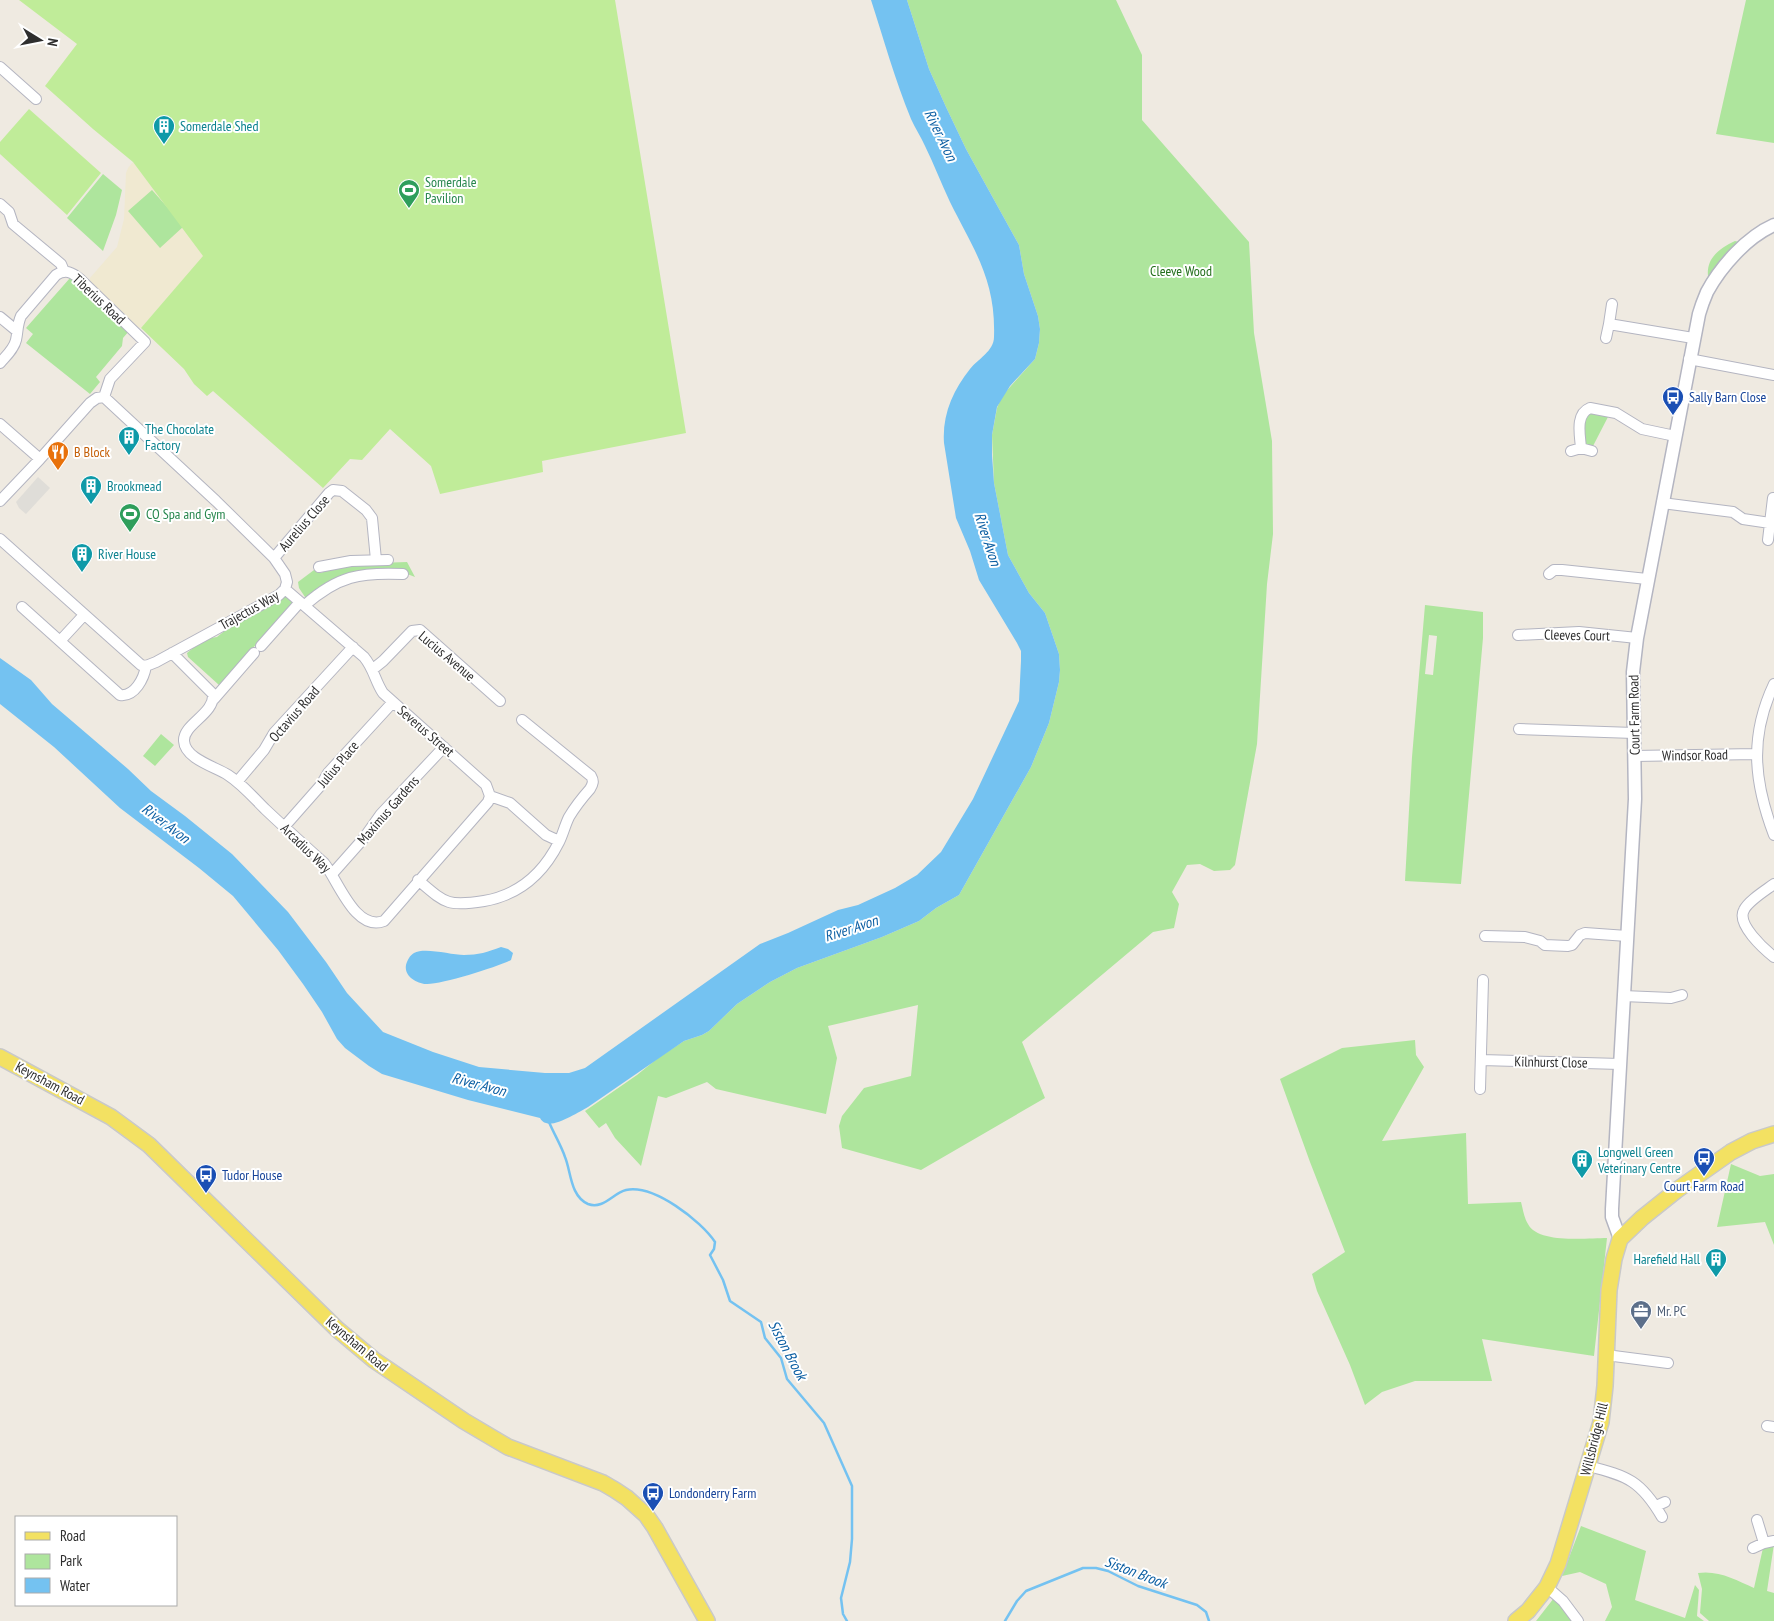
<svg xmlns="http://www.w3.org/2000/svg" width="1774" height="1621" font-family="'PT Sans Narrow',sans-serif">
	<style>
		.education { fill: #f0e9d1 }
		.green { fill: #aee59d; fill-rule: evenodd }
		.pitch { fill: #c0ec99 }
		.plaza { fill: #dfddd8 }
		.water { fill: #74c2f1 }
		.lines { fill: none; stroke-linecap: round; stroke-linejoin: round }
		.stream { stroke: #74c2f1; stroke-width: 2.5 }
		.minor-casing { stroke: #b4b5c1; stroke-width: 12 }
		.tertiary-casing { stroke: #b4b5c1; stroke-width: 15 }
		.primary-casing { stroke: #c9c9c9; stroke-width: 18 }
		.minor { stroke: #fff; stroke-width: 10 }
		.tertiary { stroke: #fff; stroke-width: 12 }
		.primary { stroke: #f3e162; stroke-width: 15 }
		.labels { text-anchor: middle; dominant-baseline: central; stroke-width: 4; stroke-linejoin: round; paint-order: stroke }
		.culture-label { font-size: 14px; fill: #0d838f; stroke: #fff; text-anchor: start }
		.leisure-label { font-size: 14px; fill: #27864d; stroke: #fff; text-anchor: start }
		.park-label { font-size: 14px; fill: #236e1b; stroke: #fff }
		.street-label { font-size: 14px; fill: #2e2e2e; stroke: #fff }
		.transit-label { font-size: 14px; fill: #164399; stroke: #fff; text-anchor: start }
		.food-label { font-size: 14px; fill: #c56008; stroke: #fff; text-anchor: start }
		.service-label { font-size: 14px; fill: #4e5e75; stroke: #fff; text-anchor: start }
		.water-label { font-size: 15px; font-style: italic; fill: #0c5fa3; stroke: #fff }
	</style>
	<rect width="100%" height="100%" fill="#efeae1"/>
	<path class="education" d="M133,162l71,94 -63,72 -4,-1 -47,-45v-4l27,-31 7,-28 2,-46 2,-5z"/>
	<path class="green" d="M907,0h209l26,55v65l107,122 5,91 18,108 1,93 -6,50 -10,160 -22,121 -5,5 -16,1 -14,-7 -13,1 -15,27 7,12 -5,24 -21,4 -131,110 23,56 -124,72 -79,-22 -3,-22 3,-10 22,-28 47,-12 7,-71 -90,21 9,32 -11,56 -110,-25 -9,-7 -41,16 -8,-2 -17,70 -26,-28 -9,-15 -7,5 -14,-17 52,-36 21,-17 26,-17 18,-6 7,-4 28,-27 33,-22 27,-14 85,-31 37,-16 17,-13 23,-13 72,-128 18,-44 10,-41 1,-12 -1,-16 -14,-41 -16,-20 -21,-38 -14,-72 -2,-48 5,-27 5,-12 33,-37 4,-16 1,-14 -2,-13 -14,-42 -5,-29 -53,-96 -20,-42 -17,-38z
		M1746,0h28v143l-58,-9z
		M103,174l19,16 -6,25 -13,36 -36,-33z
		M152,190l32,36 -24,22 -32,-37z
		M1735,241l4,1 -28,35 -3,-1c-2,-18 12,-28 27,-35z
		M70,278l59,53 -6,7 -1,8 -26,31 4,5 -10,12 -64,-51 7,-9 -7,-6z
		M1588,413l21,2 -16,31 -7,-1 -2,-4v-24z
		M407,562l8,15 -18,-7 -29,2 -61,28 -8,-12 -1,-6 20,-15 2,6 29,-9z
		M284,595l10,8 -75,82 -31,-28 -1,-4 17,-14 13,-2 10,-8 11,-5 -5,-1z
		M1425,605l58,7v26l-22,246 -56,-3 7,-124zM1429,635l8,1 -4,39 -8,-1z
		M161,734l13,11 -19,21 -12,-10z
		M1415,1040l1,15 8,12 -42,74 84,-8 2,71 53,-2c2,7 3,16 7,22 10,20 59,14 79,14l-13,118 -112,-17 10,42h-77l-33,11 -17,13 -15,-40 -33,-74 -5,-17 33,-22 -35,-90 -30,-83 62,-31z
		M1731,1164l29,12 14,-2v71l-9,-23 -48,5z
		M1581,1526l65,25 -11,49 50,18 10,-33 4,5 -2,26 7,5h-99l7,-14 -6,-23 -26,-12 -18,4z
		M1774,1544l-7,47 7,2v28h-65l-9,-8 2,-24 -4,-16c21,-3 38,7 56,15l9,-40z
		M1554,1598l28,23h-46z"/>
	<path class="pitch" d="M19,0h596l71,433 -144,28 1,11 -103,22 -9,-28 -41,-37 -28,31 -12,-1 -27,29 -110,-97 -6,5 -13,-12 -10,-15 -43,-41 62,-72 -70,-94 -40,-33 -48,-43 32,-42z
		M29,109l72,64 -34,42 -67,-61v-12z"/>
	<path class="plaza" d="M38,477l12,11 -24,26 -7,-6 -3,-6z"/>
	<path class="water" d="M871,0h36l22,69 17,38 20,42 53,96 5,29 14,42 2,13 -1,14 -4,16 -25,27 -13,21 -5,28v20l2,28 14,72 21,38 16,20 14,41 1,16 -1,12 -10,41 -18,44 -72,128 -23,13 -17,13 -37,16 -85,31 -27,14 -33,22 -28,27 -7,4 -18,6 -96,66c-9,5 -33,20 -42,16 -2,0 -5,-3 -6,-5l-72,-18 -86,-26 -13,-8 -24,-18 -8,-9 -15,-27 -19,-28 -25,-34 -45,-54 -34,-28 -79,-60 -66,-61 -54,-43v-46l31,22 21,24 76,65 23,22 34,25 47,38 56,58 38,50 21,31 36,39 50,20 46,15 66,6h24l16,-5 175,-124 28,-11 50,-23 20,-5 37,-17 22,-13 24,-23 32,-53 46,-98 2,-40v-10l-4,-8 -38,-63 -9,-29 -14,-33 -12,-75c-2,-28 9,-53 26,-74 8,-10 24,-18 24,-32 2,-57 -20,-87 -44,-135 -9,-19 -16,-38 -25,-56 -4,-9 -10,-18 -14,-27 -16,-39 -27,-79 -40,-119z
		M501,947l7,2 5,4 -2,7c-14,7 -71,25 -85,24 -10,-1 -22,-8 -20,-19 1,-4 4,-10 8,-12 11,-6 37,2 50,2 14,0 24,-3 37,-8z"/>
	<g class="lines">
		<path class="stream" d="M549,1122c5,12 12,23 16,35 6,14 5,39 23,47 15,6 25,-11 38,-14 28,-6 75,31 89,52l-1,7 -4,6 13,25 7,21 31,21 4,16 16,20 6,21 37,44 28,63v53l-2,23 -9,36 2,16 4,7
			M1005,1621l12,-20 9,-10 57,-23h13l12,3 30,15 59,19 9,7 3,9"/>
		<g class="minor-casing">
			<path id="minor" d="M0,67l36,32
				M0,204l9,8 4,12 48,40 3,7
				M1612,304l-3,20 84,14
				M0,317l17,14
				M1606,338l3,-14
				M1689,359l85,16
				M0,363c6,-7 14,-14 16,-23 2,-9 1,-15 5,-24l35,-41c10,-6 16,-3 25,5l64,62 -35,37 -6,18
				M0,424l40,35
				M1571,451l10,-3
				M1592,451l-11,-3c-1,-13 -6,-34 9,-40l26,5 26,16 33,7
				M0,501l40,-42 50,-56 7,-5 7,-1 112,104 58,57 11,16 2,8 -2,7 -6,6 -123,67 -10,4 -5,-1 -141,-126
				M1662,503l71,9 10,7 27,4 3,-25
				M1768,540l2,-17
				M274,558l55,-65 4,-3 9,1 24,19 6,8 4,42
				M319,567l32,-6 37,-1
				M1549,574l5,-4h8l85,9
				M285,589l79,68c10,12 11,24 19,36l103,92 4,11 20,7 36,32 13,6
				M305,605c33,-29 55,-33 98,-31
				M22,607l98,88c15,2 24,-17 26,-29
				M1518,635l61,-3 58,6
				M60,641l24,-26
				M261,646l39,-44
				M172,653l41,41c2,20 -30,30 -29,47 1,18 32,26 44,34 14,9 25,22 37,34 19,18 39,36 59,54 14,17 31,69 60,58l104,-119 2,-6
				M373,669l10,-8 29,-30 8,-1 80,71
				M1774,684c-25,53 -20,98 0,151
				M214,699l40,-46
				M1519,729l115,4
				M1634,756l122,-2
				M237,782l27,-32 10,-17 79,-86
				M284,827l37,-42 7,-12 65,-71
				M333,873l31,-35 17,-24 63,-67
				M418,880c27,23 29,27 66,21 35,-6 59,-27 75,-59 4,-8 6,-17 10,-25 6,-10 13,-19 21,-28 3,-5 4,-8 1,-13l-69,-56
				M1774,884c-8,6 -26,17 -30,26 -8,14 20,39 30,47
				M1485,936l40,1 15,4 5,4 23,1 4,-1 8,-10 5,-2 42,3
				M1623,996l48,2 11,-3
				M1481,1060l139,4
				M1480,1089l3,-109
				M1606,1355l62,8
				M1767,1426l7,1
				M1588,1466c40,10 53,15 74,51
				M1656,1506l9,-4
				M1757,1520l7,23
				M1753,1548l11,-5 10,-2
				M1547,1587l16,14 15,20"/>
		</g>
		<g class="tertiary-casing">
			<path id="tertiary" d="M1620,1239l-8,-22v-8l23,-410 -2,-127 4,-34 62,-324c2,-7 5,-15 8,-22 14,-26 40,-55 67,-67"/>
		</g>
		<g class="primary-casing">
			<path id="primary" d="M0,1057l111,60 38,28 188,184 37,31 90,61 44,26 95,36 12,7 12,8 19,17 9,13 52,93
				M1516,1621l12,-10 19,-24 11,-23 43,-142 4,-36 4,-96 5,-31 6,-20 22,-21 35,-28 54,-38 21,-11 22,-7"/>
		</g>
		<use href="#minor" class="minor"/>
		<use href="#tertiary" class="tertiary"/>
		<use href="#primary" class="primary"/>
	</g>
	<defs>
		<g id="building-pin" transform="scale(1.125)"><path d="M0 17L-7.5 6A9.5 9.5 0 1 1 7.5 6Z" fill="#0f9aa8" stroke="#fff"/><path d="M-4-6H4V6H1V3H-1V6H-4ZM-2.5-4.3h1.7v1.8h-1.7ZM.8-4.3h1.7v1.8H.8ZM-2.5-1h1.7V.8h-1.7ZM.8-1h1.7V.8H.8Z" fill="#fff"/></g>
		<g id="stadium-pin" transform="scale(1.125)"><path d="M0 17L-7.5 6A9.5 9.5 0 1 1 7.5 6Z" fill="#2e9e5b" stroke="#fff"/><path d="M0-5a6.5 5 0 1 0 0 10a6.5 5 0 1 0 0-10ZM-3.5-1.8h7v3.6h-7Z" fill="#fff"/></g>
		<g id="bus-pin" transform="scale(1.125)"><path d="M0 17L-7.5 6A9.5 9.5 0 1 1 7.5 6Z" fill="#1a4fb4" stroke="#fff"/><path d="M-5-6H5V4H4V6H2V4H-2V6H-4V4H-5ZM-3.5-4V0h7V-4ZM-3.5 1.2v1.5H-2V1.2ZM2 1.2v1.5H3.5V1.2Z" fill="#fff"/></g>
		<g id="restaurant-pin" transform="scale(1.125)"><path d="M0 17L-7.5 6A9.5 9.5 0 1 1 7.5 6Z" fill="#e8710a" stroke="#fff"/><path d="M-5-6h1v4h1v-4h1v4h1v-4h1v5L-1.5 .5V6h-2V.5L-5-1ZM5-6V6H3V1.5H1.5Q1.5-4 5-6Z" fill="#fff"/></g>
		<g id="office-pin" transform="scale(1.125)"><path d="M0 17L-7.5 6A9.5 9.5 0 1 1 7.5 6Z" fill="#5c6f8a" stroke="#fff"/><path d="M-6-3h4V-5.5h4V-3h4V5H-6ZM-1-4.5V-3h2v-1.5ZM-6 0V1H6V0Z" fill="#fff"/></g>
	</defs>
	<g fill-rule="evenodd">
		<use href="#building-pin" x="164" y="126"/>
		<use href="#stadium-pin" x="409" y="190"/>
		<use href="#bus-pin" x="1673" y="397"/>
		<use href="#building-pin" x="129" y="437"/>
		<use href="#restaurant-pin" x="58" y="452"/>
		<use href="#building-pin" x="91" y="486"/>
		<use href="#stadium-pin" x="130" y="514"/>
		<use href="#building-pin" x="82" y="554"/>
		<use href="#bus-pin" x="1704" y="1158"/>
		<use href="#building-pin" x="1582" y="1160"/>
		<use href="#bus-pin" x="206" y="1175"/>
		<use href="#building-pin" x="1716" y="1259"/>
		<use href="#office-pin" x="1641" y="1311"/>
		<use href="#bus-pin" x="653" y="1493"/>
	</g>
	<g class="labels">
		<g class="culture-label">
			<text x="180" y="126">Somerdale Shed</text>
			<text x="145" y="429">The Chocolate<tspan x="145" dy="16">Factory</tspan></text>
			<text x="107" y="486">Brookmead</text>
			<text x="98" y="554">River House</text>
			<text x="1598" y="1152">Longwell Green<tspan x="1598" dy="16">Veterinary Centre</tspan></text>
			<text x="1700" y="1259" text-anchor="end">Harefield Hall</text>
		</g>
		<g class="leisure-label">
			<text x="425" y="182">Somerdale<tspan x="425" dy="16">Pavilion</tspan></text>
			<text x="146" y="514">CQ Spa and Gym</text>
		</g>
		<g class="park-label">
			<text x="1181" y="271">Cleeve Wood</text>
		</g>
		<g class="street-label">
			<text transform="translate(99 299) rotate(43)">Tiberius Road</text>
			<text transform="translate(304 523) rotate(-49)">Aurelius Close</text>
			<text transform="translate(249 610) rotate(-29)">Trajectus Way</text>
			<text transform="translate(1577 635) rotate(1)">Cleeves Court</text>
			<text transform="translate(447 656) rotate(40)">Lucius Avenue</text>
			<text transform="translate(294 714) rotate(-49)">Octavius Road</text>
			<text transform="translate(1634 715) rotate(-91)">Court Farm Road</text>
			<text transform="translate(426 731) rotate(41)">Severus Street</text>
			<text transform="translate(1695 755) rotate(-1)">Windsor Road</text>
			<text transform="translate(338 764) rotate(-50)">Julius Place</text>
			<text transform="translate(388 810) rotate(-49)">Maximus Gardens</text>
			<text transform="translate(306 848) rotate(44)">Arcadius Way</text>
			<text transform="translate(1551 1062) rotate(1)">Kilnhurst Close</text>
			<text transform="translate(50 1083) rotate(28)">Keynsham Road</text>
			<text transform="translate(357 1344) rotate(40)">Keynsham Road</text>
			<text transform="translate(1594 1439) rotate(-76)">Willsbridge Hill</text>
		</g>
		<g class="transit-label">
			<text x="1689" y="397">Sally Barn Close</text>
			<text x="222" y="1175">Tudor House</text>
			<text x="1704" y="1186" text-anchor="middle">Court Farm Road</text>
			<text x="669" y="1493">Londonderry Farm</text>
		</g>
		<g class="food-label">
			<text x="74" y="452">B Block</text>
		</g>
		<g class="service-label">
			<text x="1657" y="1311">Mr. PC</text>
		</g>
		<g class="water-label">
			<text transform="translate(941 135) rotate(64)">River Avon</text>
			<text transform="translate(988 539) rotate(72)">River Avon</text>
			<text transform="translate(166 823) rotate(37)">River Avon</text>
			<text transform="translate(851 928) rotate(-18)">River Avon</text>
			<text transform="translate(479 1084) rotate(15)">River Avon</text>
			<text transform="translate(788 1350) rotate(62)">Siston Brook</text>
			<text transform="translate(1136 1572) rotate(21)">Siston Brook</text>
		</g>
	</g>
	<rect x="15" y="1516" width="162" height="90" fill="#ffffff" stroke="#ababab"/>
	<rect x="25" y="1532" width="25" height="8" fill="#f3e162" stroke="#ababab"/>
	<text x="60" y="1541" font-size="15" fill="#2e2e2e">Road</text>
	<rect x="25" y="1554" width="25" height="15" fill="#aee59d" stroke="#ababab"/>
	<text x="60" y="1566" font-size="15" fill="#2e2e2e">Park</text>
	<rect x="25" y="1578" width="25" height="15" fill="#74c2f1" stroke="#ababab"/>
	<text x="60" y="1591" font-size="15" fill="#2e2e2e">Water</text>
	<g transform="translate(40 40) rotate(100)" stroke="#ffffff" stroke-width="4" paint-order="stroke">
	<path d="M0-4L9 19L0 12L-9 19Z" fill="#2e2e2e"/>
	<text y="-8" font-size="14" font-weight="bold" text-anchor="middle" fill="#2e2e2e">N</text>
	</g>
</svg>
